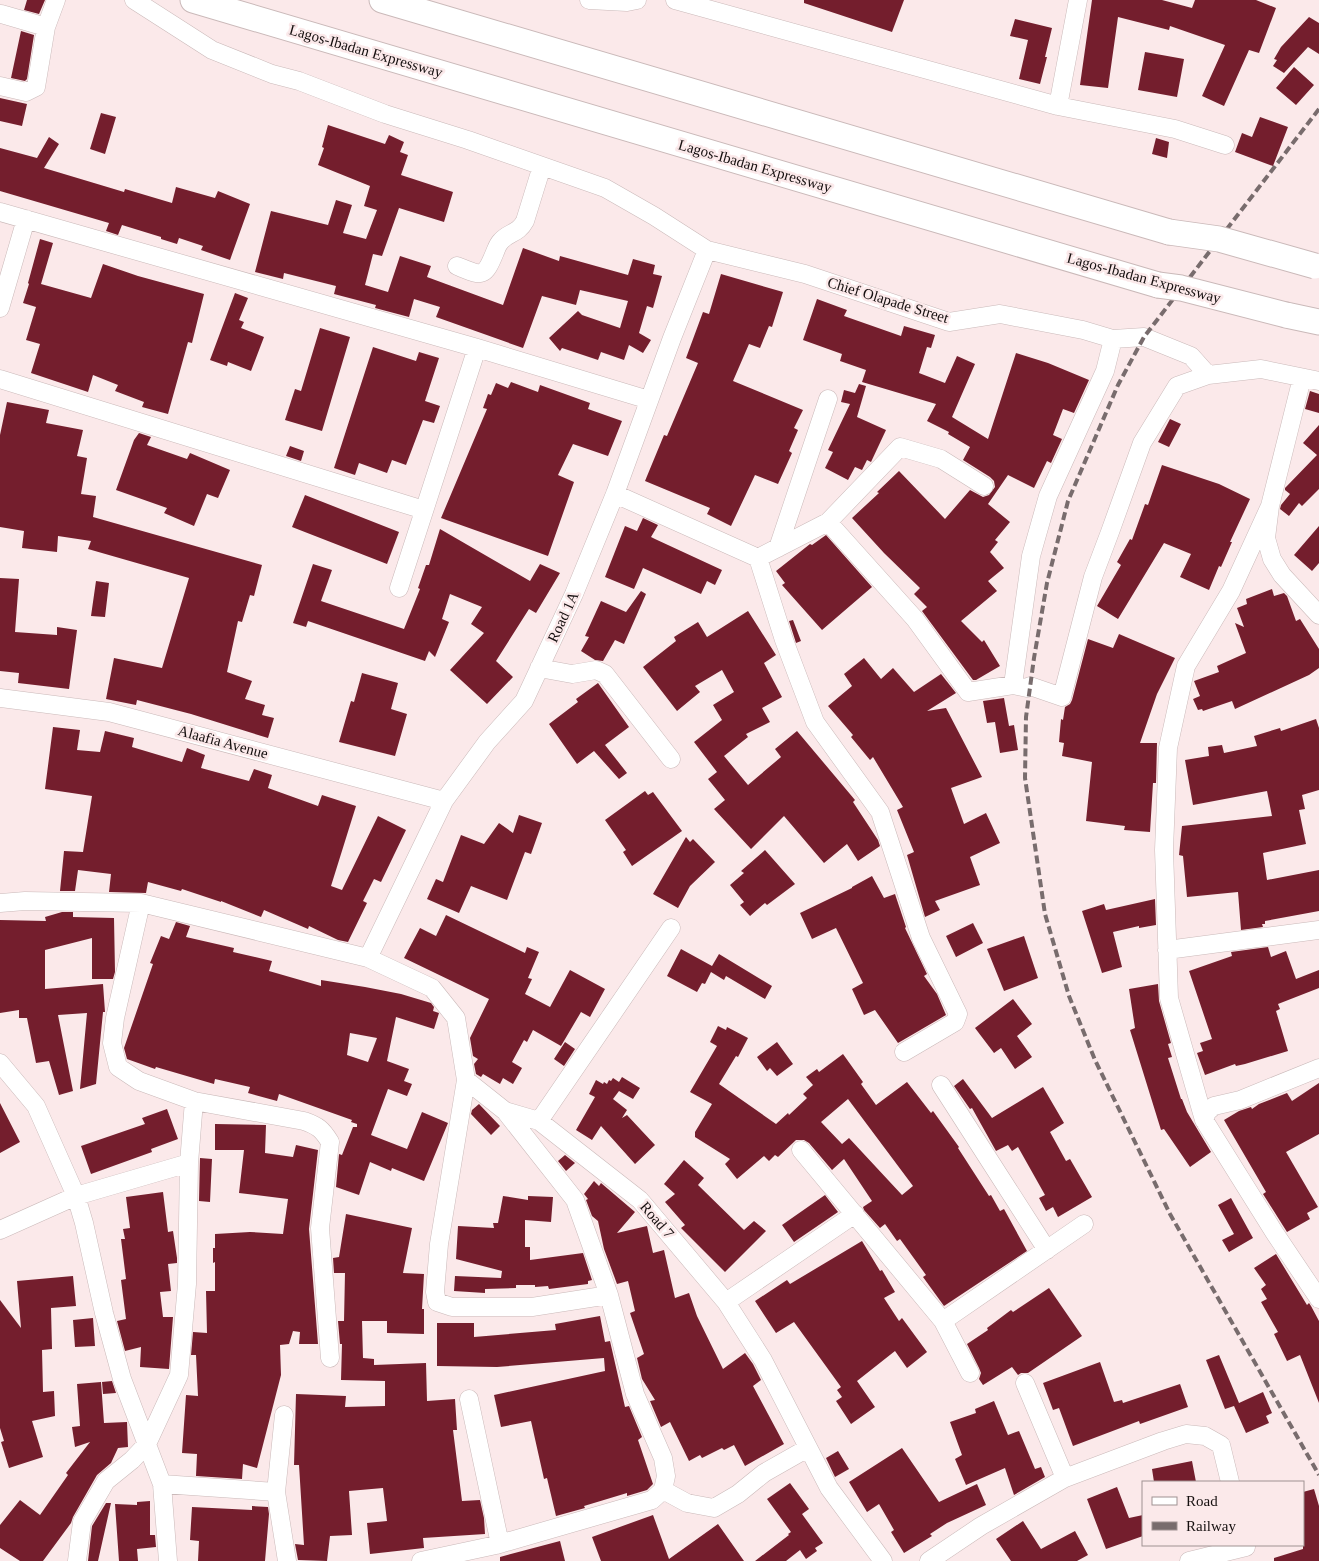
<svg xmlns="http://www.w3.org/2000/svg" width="1319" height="1561" font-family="Georgia,serif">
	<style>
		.building { fill: #741e2d; fill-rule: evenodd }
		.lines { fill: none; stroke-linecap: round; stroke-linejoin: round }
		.minor-casing { stroke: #cab9b9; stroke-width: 19 }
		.highway-casing { stroke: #cab9b9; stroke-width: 27 }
		.minor { stroke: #fff; stroke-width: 18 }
		.highway { stroke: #fff; stroke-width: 25 }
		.rail { stroke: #786c6d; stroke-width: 4; stroke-dasharray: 8 4; stroke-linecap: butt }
		.highway-bridge-casing { stroke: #cab9b9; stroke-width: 27; stroke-linecap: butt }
		.highway-bridge { stroke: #fff; stroke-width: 25 }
		.labels { text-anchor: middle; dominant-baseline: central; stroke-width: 5; stroke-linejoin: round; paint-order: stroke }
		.street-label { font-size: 15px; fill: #150f0f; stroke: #fbe9ea }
	</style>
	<rect width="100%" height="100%" fill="#fbe9ea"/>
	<path class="building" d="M27,0h18l-6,14 -15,-4z
		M804,0h100l-12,32 -88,-29z
		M1092,0h70l30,8 3,-8h61l20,8 -17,45 -10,-3 -25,56 -22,-10 23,-51 -55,-19 -1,4 -51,-13 -10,71 -28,-3z
		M1309,17l10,6v31l-11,-7 -24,26 -11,-7 4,-6 -3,-1 7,-12z
		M1015,19l37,9 -7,29h2l-7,27 -21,-5 9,-39 -18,-4z
		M21,31l13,4 -7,44 -2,2 -14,-3z
		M1145,52l39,7 -7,38 -39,-7z
		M1294,67l20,18 -18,20 -20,-17z
		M0,98l27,6 -5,22 -22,-5z
		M101,113l15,4 -11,37 -15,-5z
		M1260,117l28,10 -15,39 -38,-14 7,-19 10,4z
		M328,125l57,19 4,-9 15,7 -4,10 8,3 -7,20 52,17 -9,30 -45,-14 -17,48 -9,-2 -8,31 23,7 12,-36 31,10 -4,11 76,28 20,-57 36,13 1,-5 68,19 5,-16 22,6 -2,9 9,2 -9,32 -6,-2 -8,27 12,7 -8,13 -14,-8 -5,15 -23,-8 -3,8 -36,-12 -2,3 -11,-13 29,-27 4,4 38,13 8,-27 -48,-11 -4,15 -34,-9 -19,52 -87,-31 4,-10 -26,-8 -5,18 -34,-9 1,-3 -42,-11 2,-8 -52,-13 -1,6 -28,-7 16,-61 57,14 8,-25 16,5 -9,28 23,6 11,-29 -13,-4 6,-20 -52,-21 6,-17 -2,-1z
		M49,137l10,7 -15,24 80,24 1,-3 47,14 4,-16 39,11 3,-7 32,13 -20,56 -29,-10 2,-4 -24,-8 -2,6 -16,-5v-2l-39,-12 -4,10 -12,-4 3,-8 -109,-32v-43l37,10z
		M1156,138l13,4 -2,16 -15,-4z
		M40,239l13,4 -12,41 50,14 12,-34 35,12 66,18 -12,49 -4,-1 -20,72 -26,-7 2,-5 -29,-11 3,-6 -25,-10 -5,17 -57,-19 9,-29 -14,-4 10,-33 -13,-4 6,-19 -1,-1z
		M721,274l62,18 -11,35 -3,-1 -9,22 -11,-4 -16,37 70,29 -9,18 4,2 -9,21 3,2 -14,31 -23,-9 -24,51 -24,-12 3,-6 -65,-27 19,-46 3,1 31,-73 -12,-5 17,-46 6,2z
		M235,293l13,5 -9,22 5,2 -3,6 23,9 -13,34 -23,-9 -1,4 -17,-6z
		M817,299l30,11 -3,6 57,20 3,-10 31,9 -4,13 -4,-1 -8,26 26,10 12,-27 18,8 -23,53 36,22 28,-86 32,10 41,17 -15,33 -11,-4 -10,26 9,4 -11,24 -4,-2 -13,27 -26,-13 -20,29 22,18 -15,18 3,2 -8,10 14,16 -16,13 9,10 -36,30 21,21 2,-2 16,26 -24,14h-3l-51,-69 5,-4 -13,-13 6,-6 -36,-35 -32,-35 27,-25 -2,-1 22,-21 46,48 25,-29 13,7 6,-2 6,-8 -1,-6 -4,-4 -27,-17 7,-13 -22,-13 1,-2 -22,-11 9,-17 -74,-22 4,-12 -26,-9 2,-7 -39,-14z
		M320,328l30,9 -28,94 -37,-11 10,-31 6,2z
		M373,347l43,14 3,-9 20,6 -14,43 15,5 -6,17 -11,-3 -17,45 -14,-5 -5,13 -28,-10 -4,12 -21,-7z
		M511,382l27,10 2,-7 50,18 -2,6 34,12 -14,35 -35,-12 -15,31 16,7 -26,74 -107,-38 46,-109 -4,-1 5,-14 3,1 5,-12 12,5z
		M859,384l7,2 -9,31 29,13 -15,32 -4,-2 -5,10 -7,-3 -7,13 -23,-12 8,-16 -5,-2 22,-46 -9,-2 3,-12 11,3z
		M1310,391l9,3v19l-14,-4z
		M7,402l42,8 -3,13 37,7 -6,26 10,2 -6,36 15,2 -3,21 169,48 -8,31 -4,-1 -8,27 -4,-1 -11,51 25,9 -7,18 20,6 -3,10 12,3 -6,20 -77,-24 -54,-14 -1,5 -30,-6 8,-41 48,10 27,-90 -101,-29 3,-8 -33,-5 -1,16 -35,-4 2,-17 -24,-4v-92z
		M1170,419l11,5 -12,23 -11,-5z
		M1319,425v64l-17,17 -3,-3 -10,13 -9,-7 1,-4 9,-11 -5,-4v-2l32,-33 -14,-12z
		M139,433l12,4 -4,8 40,14 3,-6 40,17 -12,28 -11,-4 -13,32 -30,-13 3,-5 -51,-18 18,-50z
		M290,446l14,5 -3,10 -15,-5z
		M1162,465l57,19 31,15 -20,43h2l-11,25 -2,-1 -10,24 -29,-13 11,-23 -27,-11 -46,76 -21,-13 24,-41 -4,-3 13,-23 2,1 13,-36 3,1z
		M305,495l94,37 -12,32 -95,-37z
		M643,518l15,7 -7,12 4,2 67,31 -7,15 -8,-4 -6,13 -58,-26 -9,21 -29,-12 20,-51 12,5z
		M1319,526v37l-7,8 -18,-16z
		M440,529l90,52 10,-17 20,9 -24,40 -7,-4 -33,52 17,16 -26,27 -37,-34 34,-37 -13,-9 11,-17 -32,-13 -8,25 7,3 -14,35 -6,-6 -4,10 -117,-40 -2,6 -13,-4 20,-59 19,6 -11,31 83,28 16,-40 -2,-1 8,-23h3z
		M826,535l46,52 -50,43 -40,-45 3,-2 -9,-12 34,-27 2,1z
		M0,578l19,1 -4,53 42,3v-8l20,3 -8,59 -51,-6 1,-10 -19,-2z
		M96,581l13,2 -4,34 -14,-1z
		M1272,589l2,7 10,-3 3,3 9,25 4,-2 19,30v19l-10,7 -74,34 -3,-8 -29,10 -1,-2 -4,1 -5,-11 7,-3 -6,-15 25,-9 -2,-6 29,-13 -11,-30 9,4 -7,-19 10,-4 -1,-5z
		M641,591l5,3 -22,50 -9,-4 -12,21 -8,-1 -14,-9 8,-14 -4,-1 16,-35 25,11z
		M748,611l28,44 -12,8 18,34 -20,11 8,14 -24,12 2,3 -24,19 24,29 33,-28 -6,-8 22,-18 58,69 -2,2 25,38 2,6 -22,15 -11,-17 -23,19 -40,-47 -33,33 -37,-40 11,-9 -17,-21 9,-7 -23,-30 28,-22 -9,-15 21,-13 -12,-22 -27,16 5,6 -23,19 -34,-44 33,-26 -2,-4 24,-15 9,15z
		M793,620l8,21 -5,2 -7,-22z
		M1119,634l56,24 -18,36 -17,49h17l-1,40h-3l-3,49 -26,-2 1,-4 -39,-5 6,-59 -30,-6 2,-13 -5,-1 2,-23 2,1 2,-13 5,-3 2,-4 16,-61 25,9z
		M864,658l17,21 12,-11 21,24 27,-18 15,19 -29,18 19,-3 36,69 -31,11 13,36 22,-11 14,30 -30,14 10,28 -45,16 5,9 -15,7 -18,-62 7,-3 -17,-42 6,-3 -30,-50 -3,3 -19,-23 2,-2 -25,-29 24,-20 -8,-12z
		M362,673l36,10 -7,26 16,5 -12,42 -56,-14 12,-41 3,1z
		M598,683l31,44 -24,18 22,28 -8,6 -25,-28 -17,13 -28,-40 29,-22 -2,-3z
		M1004,698l5,28 5,-1 4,25 -18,3 -5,-31 -8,1 -4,-22z
		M1316,719l3,9v62l-17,5 3,14 -6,1 7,34 -43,9 4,27 52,-10v41l-54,10v3h-3l1,3 -22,3 -3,-38 -51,5 -4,-41 -4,-1 3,-29 90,-10 -5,-25 -74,14 -8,-45 24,-4 -1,-9 14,-2 2,8 33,-7 -3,-10 26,-8 1,3z
		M53,727l27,3 -3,20 23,2 5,-21 29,7 -2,9 50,15 5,-14 18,7 -4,13 33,9 15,4 5,-12 18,6 -4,13 50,18 4,-11 34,11 -25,80 11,4 36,-74 28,14 -25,52 -7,-3 -11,22 4,2 -19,39 -10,-2 -29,-14 -1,3 -44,-19 -3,7 -40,-16v1l-39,-13 -1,2 -33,-9 -2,11 -37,-1 2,-18 -33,-4 -3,21h-15l4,-40 19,1 9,-56 -47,-7z
		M645,791l3,4 5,-3 29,39 -50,35 -9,-14 3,-2 -21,-30z
		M519,815l23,8 -11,31 -6,-2 -18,48 -36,-14 -12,27 -32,-14 9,-20 7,3 18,-47 23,9 15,-21 14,10z
		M686,837l4,5 3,-3 22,23 -25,24 -12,22 -25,-14z
		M765,850l30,34 -28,21 -2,-2 -15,13 -10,-11 4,-3 -14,-17 14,-12 -3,-2z
		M872,876l12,22 11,-4 11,33 -1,1 22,46 -3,2 13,18 9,21 -48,28 -23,-33 -11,5 -12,-26 11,-6 -27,-55 -24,11 -12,-26 52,-25v-1z
		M1155,899l1,26 -17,3v-2l-26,6 9,35 -20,6 -20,-62 22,-7 2,6z
		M62,912h11v5l41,1 1,54 -2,7h-21v-41l-47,12v39l58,-5 2,28h-2l-7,72 -16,5 7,-76 -29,2 15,76 -14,4 -10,-34 -13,2 -9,-45h-8v-8l-19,3v-93l46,1 -1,-4z
		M446,915l79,38 2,-6 12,5 -11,26 4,1 -7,15 25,13 20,-37 35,19 -15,28 -9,-5 -20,34 -28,-16 -6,12 -3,-2 -12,22 10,6 -9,16 -10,-6 -3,6 -17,-10 -2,3 -5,-3 -2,-10 4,-5 -5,-3 -3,-18 19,-39 -85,-41 16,-30 16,8z
		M176,922l14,4 -4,11 48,11 -1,4 39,9 -3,10 52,15v-6l44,7 36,7 30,9 3,4 -1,4 6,2 -5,16 -38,-12 -9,44 22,8 -5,12 8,3 -5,12 -19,-7 -17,46 36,14 15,-37 26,11 -24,58 -32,-13 -1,3 -21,-9 -11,33 -23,-8 3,-33 3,1 11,-28h4v-3l-6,-2 1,-2 -73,-26 -2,7 -29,-8 2,-6 -35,-8 -1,5 -58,-17 -1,2 -28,-10 -3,-11 29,-84 -3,-1 11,-27 8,3zM350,1033l27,5 -9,24 -21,-7z
		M973,923l10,20 -27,14 -10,-21z
		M1024,936l14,42 -34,13 -17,-42z
		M1268,947l3,10 15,-6 10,28 23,-9v18l-41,16 2,5 -4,2 12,40 -43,13 -9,2 -1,-2 -30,11 -8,-22 6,-2 -3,-8 12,-4 -23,-68 43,-15 -1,-4z
		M681,949l31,17 7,-12 53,32 -7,13 -39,-23 -2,4 -13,-8 -6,12 -3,-1 -5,9 -30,-16z
		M1158,984l1,17 12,42 -3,1 4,13 -4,1 13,41h1l5,13 24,40 -21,15 -26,-38 -3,1 -31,-100 5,-2 -6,-39z
		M1013,999l19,25 -15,12 15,21 -17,12 -14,-21 -7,5 -19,-25z
		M718,1026l8,4 1,-3 21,11 -10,19 -2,-1 -17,28 57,40 12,-11 1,2 18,-17 -4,-4 10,-9 -7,-8 11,-8 2,3 24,-18 20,28 -2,2 15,21 31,-23 24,31 2,-2 26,36 -1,1 31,48 2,-1 9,16 4,-2 23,42 -83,55 -21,-29 3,-2 -26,-36 -3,2 -12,-17 -5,4 -16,-18 -1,-3 9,-6 -28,-42 -12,11 -23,-27 -5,-3h-8l-18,17 -3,-2 -6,6 -5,-5 -27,23 -12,-15 5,-5 -35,-22v-5l17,-28 -22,-12 27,-46 -7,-4zM848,1099l65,87 -11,9 -53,-57 -7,6 -21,-22z
		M565,1042l10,7 -11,17 -10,-7z
		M777,1042l16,22 -16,12 -7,-8 -3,3 -10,-14z
		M622,1077l18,11 -7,11 -14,-8 -6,8 14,11 -5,8 5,-3 28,30 -20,19 -34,-38 -9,14 -16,-10 19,-33 -6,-3 7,-14 7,4 1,-2 3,2 2,-4 2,1 2,-3 6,4z
		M963,1079l29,39 51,-31 21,36 -14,9 16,29 4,-2 22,38 -34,20 -5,-10 -7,4 -7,-13 6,-3 -27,-48 -6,4 -4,-6 -12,6 -24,-43 -2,1 -16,-23z
		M1319,1083v51l-33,18 32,55 -11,6 3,6 -23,13 -24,-38 3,-2 -42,-72 15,-9 12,-4 1,2 7,-5 28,-11 5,8z
		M0,1103l20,39 -20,11z
		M479,1104l21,22 -9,9 -20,-21 1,-4z
		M167,1109l11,30 -27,10 1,3 -61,22 -10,-28 64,-22 -3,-6z
		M215,1124l51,1 -1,28 28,4 3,-12 22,5 -9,79 9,115h-19l1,-12 -7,-1 -4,13 -9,1 1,30 -24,93 -14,-4 -1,15 -46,-3 1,-22 -15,-1 4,-58 12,1 -2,-41h-5l2,-23 14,1 -1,-42h9v-29l-2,1v-15h2v-14l35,-2 33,2 5,-35 -49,-6 5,-43h-29z
		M565,1155l10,8 -9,8 -8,-10z
		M200,1158l12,1 -2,43 -11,-1z
		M684,1160l20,18 -6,7 46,45 10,-9 12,10 -41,41 -44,-44 4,-3 -20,-23 10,-8 -11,-10z
		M594,1181l5,5 2,-3 34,29 -18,21 30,-7 6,27 11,-3 11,48 14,-5 8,23 26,53 22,-16 8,11 8,16 -8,6 31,58 -39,22 -11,-21 -10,5 -2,-2 -20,10 -2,-3 -11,6 -19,-39 -9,5 -11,-26 5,-1 -13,-21 -5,-21 7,-4 -14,-41 5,-2 -7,-30 -11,3 -13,-35 -6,-28 -6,-5 -6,-16 2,-1 -4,-5z
		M163,1192l5,40 5,-1 4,27v5l-9,1 3,27 -11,1 3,25h10l-4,52 -29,-2 1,-20 -16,4 -8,-30 9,-2 -5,-39 5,-1 -5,-40h4l-2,-10 7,-1 -4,-31z
		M825,1195l13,17 -44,30 -12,-17z
		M503,1196l25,4v-4l25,1 -2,25 -26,-2v27h5v13l53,-7 9,27 -4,1v3l-39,5 -1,-3 -13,1v-2h-19v3l-31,1v4l-31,-2 1,-15 46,2 1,-7 -46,-12 2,-33 36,2 -1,-5h5z
		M1231,1198l22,40 -24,14 -7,-12 12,-6 -16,-29z
		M346,1214l66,14 -9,45 21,1 -2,35h2v25l-37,-1v-12h-25l1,37 11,1v6l52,-2 1,38 28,-2 2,31h-4l9,71 18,-1 4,18 1,16 -62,4 1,10 -54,6 -3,-31 20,-2 -4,-33 -34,3 3,44 -22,1 -3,25 -29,-1 -3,-16 9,1 -5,-80h-5l2,-71 50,2 -1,11 40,-1v-25l-44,-1 1,-36h-2l-2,-23h6l1,-48h-11l-1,-15 6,-1z
		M862,1241l18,30 2,-1 13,22 -11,6 15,23 3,-3 25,34 -20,16 -12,-17 -38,30 18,26 -24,17 -15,-23 6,-4 -5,-7 4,-3 -47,-65 -18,11 -21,-32 32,-21 3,4z
		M1276,1254l31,51 2,-2 2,3 8,15v82l-19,-48 -13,6 -13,-27 4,-2 -17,-30 6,-3 -6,-10 5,-4 -12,-17z
		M73,1276l3,30 -25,2 1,41 -10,1 1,42 11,-1 1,25 -23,5 11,36 -34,11 -8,-26 3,-1 -4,-13v-128l21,28 -4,-47z
		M1049,1288l33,48 -54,37h-7l-3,2 -6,-8 -29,18 -4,-6 2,-6 -2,-5 -12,-24 21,-14 -1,-2 24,-18 2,2z
		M600,1316l5,26 5,-1 15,66 4,-1 13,31 -4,3 15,44 -6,6 -20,6v-3l-43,13 1,2 -29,8 -9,-38 -3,1 -13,-58 -30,6 -7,-32 111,-24 -1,-13 -107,9 -60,-1v-43h37v14l82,-7 -1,-6z
		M93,1318l2,28 -20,1 -2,-27z
		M1219,1355l20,48 24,-11 9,21 -6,3 3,7 -23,10 -12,-27 -9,3 -19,-49z
		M1100,1362l14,40 8,-2 1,3 57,-19 8,23 -48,17 -1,-3 -66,25 -14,-38 -6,2 -10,-27z
		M112,1381l4,12 -13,1 -1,-12z
		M101,1382l3,41 23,-1 1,25 -10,1 -7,15 -14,12 -24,42 -2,6 -28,38h-23l-20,-13v-23l20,-25 20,15 28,-40 -2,-2 24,-31 -15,5 -3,-20 8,-1 -3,-42z
		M994,1401l14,34 11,-4 16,38 6,-2 4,10 -31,18 -9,-27 -39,17 -11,-26 7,-4 -12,-33 26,-9 -1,-4z
		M902,1448l37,54 38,-18 9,21 -39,18 -17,11 2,2 -28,17 -13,-21 3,-2 -15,-26 -12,8 -18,-30z
		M838,1451l11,18 -14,8 -9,-19z
		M1192,1461l4,21h-42l-2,-13z
		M790,1483l19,26 -7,5 21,29 -8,5 2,3 -11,8 -6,-9 -14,11h-31l34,-26 -1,-1 3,-2 -24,-33z
		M1117,1487l12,31 14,-3v21l-37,13 -19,-50z
		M1314,1489l5,17v55h-45v-3l29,-9v-57z
		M150,1501v34h5l1,12 -19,2 1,12h-19l-4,-57 22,1v-3z
		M106,1503h5l-13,58h-10l4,-35z
		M252,1506l16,1 1,7 -4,47h-67l1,-20 -9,-1 2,-33 60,3z
		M653,1515l16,44 49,-35 26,37h-143l-9,-24z
		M1023,1521l18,28 34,-18 13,24 -11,6h-66l-15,-22z
		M560,1541l5,20h-65v-4z"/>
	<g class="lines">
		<g class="minor-casing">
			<path id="minor" d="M134,0l78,50 60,24 27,7 86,33 83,26 137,48 49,28 53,34 98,24 144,48 51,-8 83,16 30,9 31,-2 47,19 17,19
				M589,0l38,2 10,-2
				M675,0l383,106 117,23 50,16
				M1,14l45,13
				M0,86l26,6 10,-5 10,-60 10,-27
				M1058,106l20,-106
				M0,212l477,136 172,52
				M457,266c25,10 27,13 38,-14 2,-5 3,-8 6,-11 8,-9 17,-7 24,-20l17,-55
				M0,308l26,-89
				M1302,378l-32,128 -4,32 6,21 10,16 37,40
				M0,379l424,131
				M615,494l143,64 26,82 31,82 65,90 41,126 37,76 -3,8 -51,30
				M828,522l87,97 53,73 45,-7 14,3 3,-2 32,11 31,-120 17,-45 32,-89 35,-57 31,-11 53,-6 58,12
				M778,548l50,-149
				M758,558l70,-36 72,-75 41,12 43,27
				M399,588l78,-240
				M539,668l33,6 24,-4 9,4 66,85
				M1013,685l18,-129 17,-60 57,-125 8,-32
				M0,698l109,14 335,89
				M0,903l25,-2 116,2 227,55 64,30 24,30 10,62 39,31 34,10 101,79 86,102 37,58 66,128 54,73
				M141,903l-26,115 -3,25 6,24 21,14 55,20 110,20c14,5 18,8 26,21l-10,86 10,130
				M1167,950l152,-20
				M368,958l76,-157 43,-59 37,-41 50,-107 41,-100 57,-156 35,-88
				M0,1063l36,43 40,90 8,27 20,90 18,66 40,105 6,77
				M1319,1068l-79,32 -26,6 -7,6 -3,8 70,112 45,67
				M466,1080l-27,164 -4,48 2,10 15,5h80l77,-12
				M941,1085l106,165
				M1204,1120l-35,-122 -5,-148 4,-102 18,-82 45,-75 39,-85
				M539,1121l132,-193
				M801,1150l142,171 27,52
				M0,1230l76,-34 113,-33
				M726,1302l129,-88
				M943,1321l141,-97
				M1025,1383l40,95
				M469,1399l31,145
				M284,1415l-8,77 11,69
				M162,1484l114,8
				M663,1490l24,13 27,5 24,-14 26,-21 44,-25
				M77,1561l5,-39 24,-41 26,-21 15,-16 32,-69 8,-91 2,-121 5,-62
				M421,1561l75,-16 156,-45 11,-10 3,-14 -3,-18 -28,-64 -26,-99 -34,-95 -70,-89
				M929,1561l52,-35 84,-48 98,-37 23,-7 19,2 16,9 9,37
				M1189,1561l57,-14"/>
		</g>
		<g class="highway-casing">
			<path id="highway" d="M193,0l965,285
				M382,0l787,232
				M1286,315l33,7"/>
		</g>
		<use href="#minor" class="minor"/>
		<use href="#highway" class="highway"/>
		<path class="rail" d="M1319,109l-175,228 -26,48 -50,116 -21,82 -13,75 -8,59 -1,61 20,136 24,82 26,64 75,154 149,261"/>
		<g class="highway-bridge-casing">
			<path id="highway-bridge" d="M1169,232l50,7 96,27
				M1158,285l23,3 105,27"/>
		</g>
		<use href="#highway-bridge" class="highway-bridge"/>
	</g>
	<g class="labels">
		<g class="street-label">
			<text transform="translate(366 51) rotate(16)">Lagos-Ibadan Expressway</text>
			<text transform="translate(755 166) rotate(16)">Lagos-Ibadan Expressway</text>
			<text transform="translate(1144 278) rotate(15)">Lagos-Ibadan Expressway</text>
			<text transform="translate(888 300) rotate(17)">Chief Olapade Street</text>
			<text transform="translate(563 617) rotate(-65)">Road 1A</text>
			<text transform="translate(223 742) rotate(15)">Alaafia Avenue</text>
			<text transform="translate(657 1220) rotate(49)">Road 7</text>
		</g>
	</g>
	<rect x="1142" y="1481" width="162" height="65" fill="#fbe9ea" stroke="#9f9292"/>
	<rect x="1152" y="1497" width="25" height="8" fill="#ffffff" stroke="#9f9292"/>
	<text x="1186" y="1506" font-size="15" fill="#150f0f">Road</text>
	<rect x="1152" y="1522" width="25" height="8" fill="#786c6d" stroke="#9f9292"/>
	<text x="1186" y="1531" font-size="15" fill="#150f0f">Railway</text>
</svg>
